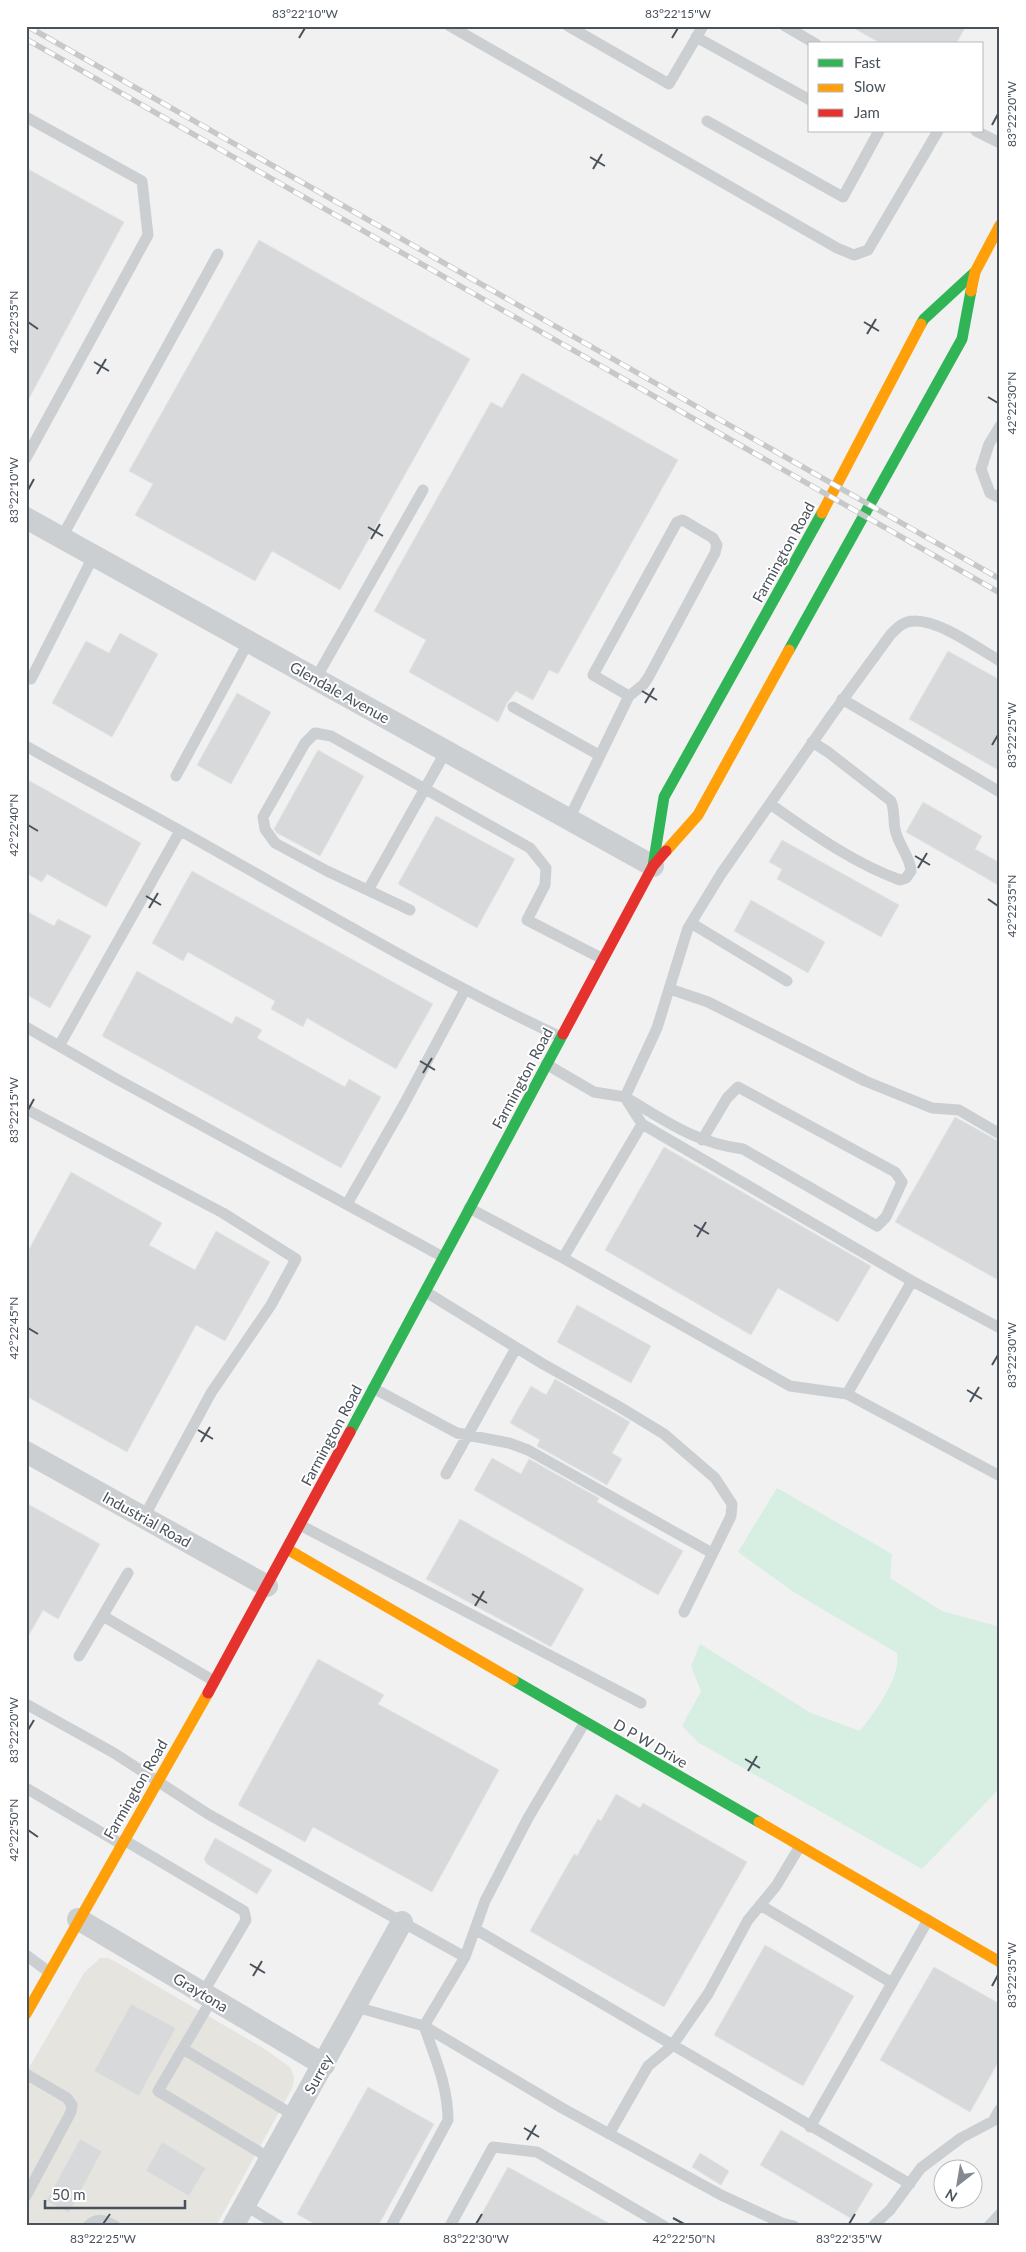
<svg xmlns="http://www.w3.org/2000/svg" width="1026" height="2252" font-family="Lato,sans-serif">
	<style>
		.commercial { fill: #e5e4df }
		.green { fill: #d7eee2 }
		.building { fill: #d8d9db; stroke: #e2e3e3 }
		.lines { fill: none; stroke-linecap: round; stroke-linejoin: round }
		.lane { stroke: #cccfd1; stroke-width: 11 }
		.street { stroke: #cccfd1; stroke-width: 22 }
		.fast { stroke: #30b455; stroke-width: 11 }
		.slow { stroke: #ff9f0a; stroke-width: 11 }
		.jam { stroke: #e5322d; stroke-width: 11 }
		.rail-casing { stroke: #c6c8ca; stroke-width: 5.5 }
		.rail { stroke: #fff; stroke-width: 4; stroke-dasharray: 11; stroke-linecap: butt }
		.ticks { fill: none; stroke: #49515b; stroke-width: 2 }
		.labels { text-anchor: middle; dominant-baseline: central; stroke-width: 4; stroke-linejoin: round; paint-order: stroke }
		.street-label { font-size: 15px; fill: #49515b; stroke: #fff }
		.neatline { fill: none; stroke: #49515b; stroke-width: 2 }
		.ticks-label { font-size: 12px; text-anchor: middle; fill: #49515b }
	</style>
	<rect width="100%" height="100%" fill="#f1f1f1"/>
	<path class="commercial" d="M100,1958h8l8,4 147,86 27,19 4,9 -1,10 -4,8 -73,132h-190v-153l58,-100z"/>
	<path class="green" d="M777,1488l115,66 -2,24 52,33 58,16v161l-78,81 -223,-126 -17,-17 19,-35 -10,-25 9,-22 111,69 49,18c14,-18 42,-55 37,-78l-102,-60 -57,-41z"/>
	<path class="building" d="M850,26h116l-10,18h-74z
		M26,168l98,54 -98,182z
		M259,240l211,119 -130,231 -68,-39 -17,30 -120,-66 18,-31 -24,-13z
		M522,373l156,87 -120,214 -9,-4 -16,30 -17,-9 -9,12 -9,19 -89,-50 17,-32 -52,-29 117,-209 11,6z
		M120,633l38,21 -46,83 -60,-34 34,-62 23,12z
		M948,651l52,29v91l-91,-52z
		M237,693l34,19 -40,72 -34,-19z
		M318,750l46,26 -44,80 -43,-23 -3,-4z
		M26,779l115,64 -35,64 -59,-33 -5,8 -16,-9z
		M923,802l59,34 -7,13 25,14v23l-94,-54z
		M436,816l79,43 -38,69 -79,-44z
		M782,840l117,65 -18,32 -104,-58 5,-10 -13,-7z
		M192,871l241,133 -37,65 -89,-51 -4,9 -32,-18 4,-8 -87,-49 -5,9 -31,-18z
		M751,900l74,42 -17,31 -74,-42z
		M26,911l28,15 4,-7 33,17 -41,72 -24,-14z
		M137,971l95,53 4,-8 26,14 -5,8 88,49 4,-8 32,18 -40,71 -239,-132z
		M955,1117l45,25v139l-105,-59z
		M664,1147l207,119 -33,56 -60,-34 -27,47 -146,-85z
		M71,1172l91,51 -13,22 46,25 21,-39 54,31 -45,79 -29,-16 -69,127 -101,-56v-141z
		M577,1305l74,41 -20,37 -74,-41z
		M555,1379l75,43 -18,31 10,6 -15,26 -70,-39 3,-6 -30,-17 21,-37 15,9z
		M492,1458l29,16 8,-15 70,39 -2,4 86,49 -25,44 -184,-105z
		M26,1503l74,41 -42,75 -15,-9 -17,30z
		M460,1519l124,70 -33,58 -125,-68z
		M318,1659l66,36 -6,9 121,66 -67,122 -119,-65 -8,15 -67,-37z
		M616,1794l24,14 3,-5 104,59 -83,145 -134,-76 44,-77 3,2 21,-37 3,2z
		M215,1838l57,32 -15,24 -50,-30 -3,-5z
		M765,1945l89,51 -51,90 -89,-51z
		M934,1967l66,37v55l-30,53 -90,-52z
		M131,2004l45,24 -37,68 -45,-25z
		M368,2087l66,37 -56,102h-60l-21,-12z
		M781,2130l92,54 -21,35 -92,-54z
		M80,2139l22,12 -33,62 -23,-12z
		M162,2142l44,26 -17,28 -43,-25z
		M700,2153l29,18 -8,14 -29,-18z
		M508,2167l106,59h-139z"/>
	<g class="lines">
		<path class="lane" d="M450,26l387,222 17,7 14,-5 70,-119
			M568,26l101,58 34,-58
			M785,26l31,18
			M696,37l114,63
			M26,117l116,64 6,54 -122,223
			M707,121l136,76 36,-66
			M976,131l24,12
			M1000,426l-11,18 -8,25 9,24 10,5
			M62,537l156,-283
			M316,678l107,-188
			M31,679l63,-124
			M842,699l158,93
			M513,707l86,48
			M26,746c56,32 113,61 169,93 121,68 240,139 366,198
			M176,776l73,-135
			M770,804c40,28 83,59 130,76l6,-2 5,-7c-1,-15 -13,-26 -16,-42 -2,-10 0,-18 -4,-28l-63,-49 -16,-10
			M569,819l60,-123 -36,-21 84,-153 5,-2 4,2 27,16 4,7 -2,8 -67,125 -5,7 -14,11
			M368,890l78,-139
			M410,910l-83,-39 -52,-28 -10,-14 -2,-12 42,-74 10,-10 16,3 199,112 16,20 -1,17 -18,35 76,39
			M691,923l96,58
			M670,989l38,13 157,79 67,27 27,2 41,24
			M26,1027l87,50 330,180
			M59,1046l121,-215
			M546,1064l48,28 31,5 32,-69 31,-100 33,-54 110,-158 60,-82c7,-7 13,-13 23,-13 26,-1 63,27 86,40
			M625,1097c41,24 70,46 118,52l134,77 9,-9 16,-35 -7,-10 -157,-85 -11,11 -25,42
			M626,1099l16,25 270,157 88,47
			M26,1109l197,104 73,46 -25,46 -60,88 -67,124
			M347,1204l56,-98 62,-116
			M469,1208l94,50 227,128 57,8 153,82
			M563,1258l79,-134
			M426,1292l117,72 75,42 46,28 51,44 17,26 -1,12 -47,96
			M373,1388l84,45 52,10 19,7 184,103
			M847,1394l65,-113
			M446,1474l70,-126
			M300,1525l341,178
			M103,1616l111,65
			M79,1656l49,-83
			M26,1704l88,49 94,61 257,143
			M26,1788l95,56
			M124,1840l120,71 2,9 -43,73
			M760,1905l132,78
			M475,1929l435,255
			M26,1955l23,17
			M212,1999l-54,92 113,68
			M356,2007l68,19 138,82 159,87 61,28 12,3
			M183,2049l112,67
			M26,2074l41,24 5,7 -1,7 -45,84
			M810,2127l118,-207
			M609,2134l39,-68 24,-20 36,-52 40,-74 28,-34 24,-40
			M245,2205l34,21
			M88,2226c9,-9 17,-6 27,0
			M391,2226l57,-106c0,-33 -13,-63 -24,-94l41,-69 20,-56 43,-83 57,-96
			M450,2226l43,-79 44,5 127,74
			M873,2226l17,-16 31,-42 40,-30 32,-17 7,-12
			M989,2226l11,-12"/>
		<path class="street" d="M26,518l627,348
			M26,1452l241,134
			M78,1919l246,146
			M233,2226l169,-304"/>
		<path class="fast" d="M921,324l3,-5 51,-47
			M789,650l173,-311 9,-48
			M653,866l11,-69 158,-284
			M350,1432l213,-398
			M513,1680l246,142"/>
		<path class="slow" d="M971,291l4,-19 25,-47
			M822,513l99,-189
			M666,851l32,-36 91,-165
			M287,1549l226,131
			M759,1822l241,140
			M26,2014l182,-321"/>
		<path class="jam" d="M563,1034l90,-168 13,-15
			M208,1693l142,-261"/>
		<g class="rail-casing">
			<path id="rail" d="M27,26l973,553
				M26,39l974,554"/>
		</g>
		<use href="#rail" class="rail"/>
	</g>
	<path class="ticks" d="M299,38l6,-10M672,38l6,-10M992,125l6,-11M590,157l15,9M593,169l9,-15M28,322l10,7M864,322l15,9M867,334l9,-15M94,362l15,9M97,374l9,-15M988,397l10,6M28,490l6,-11M368,527l15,9M371,539l9,-15M642,691l15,9M645,703l9,-15M992,745l6,-10M28,825l10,6M915,856l15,9M918,868l9,-15M146,896l15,9M988,899l10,7M149,908l9,-15M420,1061l15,9M423,1073l9,-15M28,1110l6,-11M694,1225l15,9M697,1237l9,-15M28,1328l10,6M992,1365l6,-10M967,1390l15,9M970,1402l9,-15M198,1430l15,9M201,1442l9,-15M472,1594l15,9M475,1606l9,-15M28,1730l6,-10M745,1759l15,9M748,1771l9,-15M28,1830l10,7M250,1964l15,9M253,1976l9,-15M992,1986l6,-11M524,2128l15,9M527,2140l9,-15M673,2218l11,6M103,2224l7,-10M476,2224l6,-10M849,2224l6,-10"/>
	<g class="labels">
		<g class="street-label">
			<text transform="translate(783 552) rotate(-61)">Farmington Road</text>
			<text transform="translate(340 692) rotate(29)">Glendale Avenue</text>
			<text transform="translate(522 1078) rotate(-62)">Farmington Road</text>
			<text transform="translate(331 1435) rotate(-62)">Farmington Road</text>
			<text transform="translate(147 1519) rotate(29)">Industrial Road</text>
			<text transform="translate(651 1743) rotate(30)">D P W Drive</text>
			<text transform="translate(135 1789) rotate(-60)">Farmington Road</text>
			<text transform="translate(201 1992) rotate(31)">Graytona</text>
			<text transform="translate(318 2074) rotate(-61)">Surrey</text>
		</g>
	</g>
	<rect width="1026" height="2252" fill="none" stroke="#ffffff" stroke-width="55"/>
	<rect x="808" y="42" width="175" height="90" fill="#ffffff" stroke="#b6b9bd"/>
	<rect x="818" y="59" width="25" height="8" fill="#30b455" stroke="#b6b9bd"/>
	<text x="854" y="68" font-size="15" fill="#49515b">Fast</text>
	<rect x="818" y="84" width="25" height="8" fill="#ff9f0a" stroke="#b6b9bd"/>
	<text x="854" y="92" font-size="15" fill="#49515b">Slow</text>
	<rect x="818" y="109" width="25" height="8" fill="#e5322d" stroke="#b6b9bd"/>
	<text x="854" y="118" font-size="15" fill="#49515b">Jam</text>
	<g transform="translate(958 2184) rotate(211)"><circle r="24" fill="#ffffff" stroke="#b6b9bd"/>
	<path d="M0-4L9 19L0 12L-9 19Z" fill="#848990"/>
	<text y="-8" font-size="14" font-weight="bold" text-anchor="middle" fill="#49515b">N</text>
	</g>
	<path d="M45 2200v8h140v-8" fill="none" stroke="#49515b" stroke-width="2.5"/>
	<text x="52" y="2200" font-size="15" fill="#49515b" stroke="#ffffff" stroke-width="4" paint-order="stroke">50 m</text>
	<rect x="28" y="28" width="970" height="2196" class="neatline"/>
	<g class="ticks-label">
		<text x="305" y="18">83°22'10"W</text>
		<text x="678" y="18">83°22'15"W</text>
		<text transform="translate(1012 114) rotate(-90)" y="4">83°22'20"W</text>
		<text transform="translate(14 322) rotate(-90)" y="4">42°22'35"N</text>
		<text transform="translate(1012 403) rotate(-90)" y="4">42°22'30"N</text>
		<text transform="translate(14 490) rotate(-90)" y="4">83°22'10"W</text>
		<text transform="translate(1012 735) rotate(-90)" y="4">83°22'25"W</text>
		<text transform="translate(14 825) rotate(-90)" y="4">42°22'40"N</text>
		<text transform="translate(1012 906) rotate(-90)" y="4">42°22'35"N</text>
		<text transform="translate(14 1110) rotate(-90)" y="4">83°22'15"W</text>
		<text transform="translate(14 1328) rotate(-90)" y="4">42°22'45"N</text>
		<text transform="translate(1012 1355) rotate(-90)" y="4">83°22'30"W</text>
		<text transform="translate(14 1730) rotate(-90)" y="4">83°22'20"W</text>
		<text transform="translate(14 1830) rotate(-90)" y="4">42°22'50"N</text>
		<text transform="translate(1012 1975) rotate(-90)" y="4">83°22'35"W</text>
		<text x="103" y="2243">83°22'25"W</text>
		<text x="476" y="2243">83°22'30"W</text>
		<text x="684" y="2243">42°22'50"N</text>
		<text x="849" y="2243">83°22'35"W</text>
	</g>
</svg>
